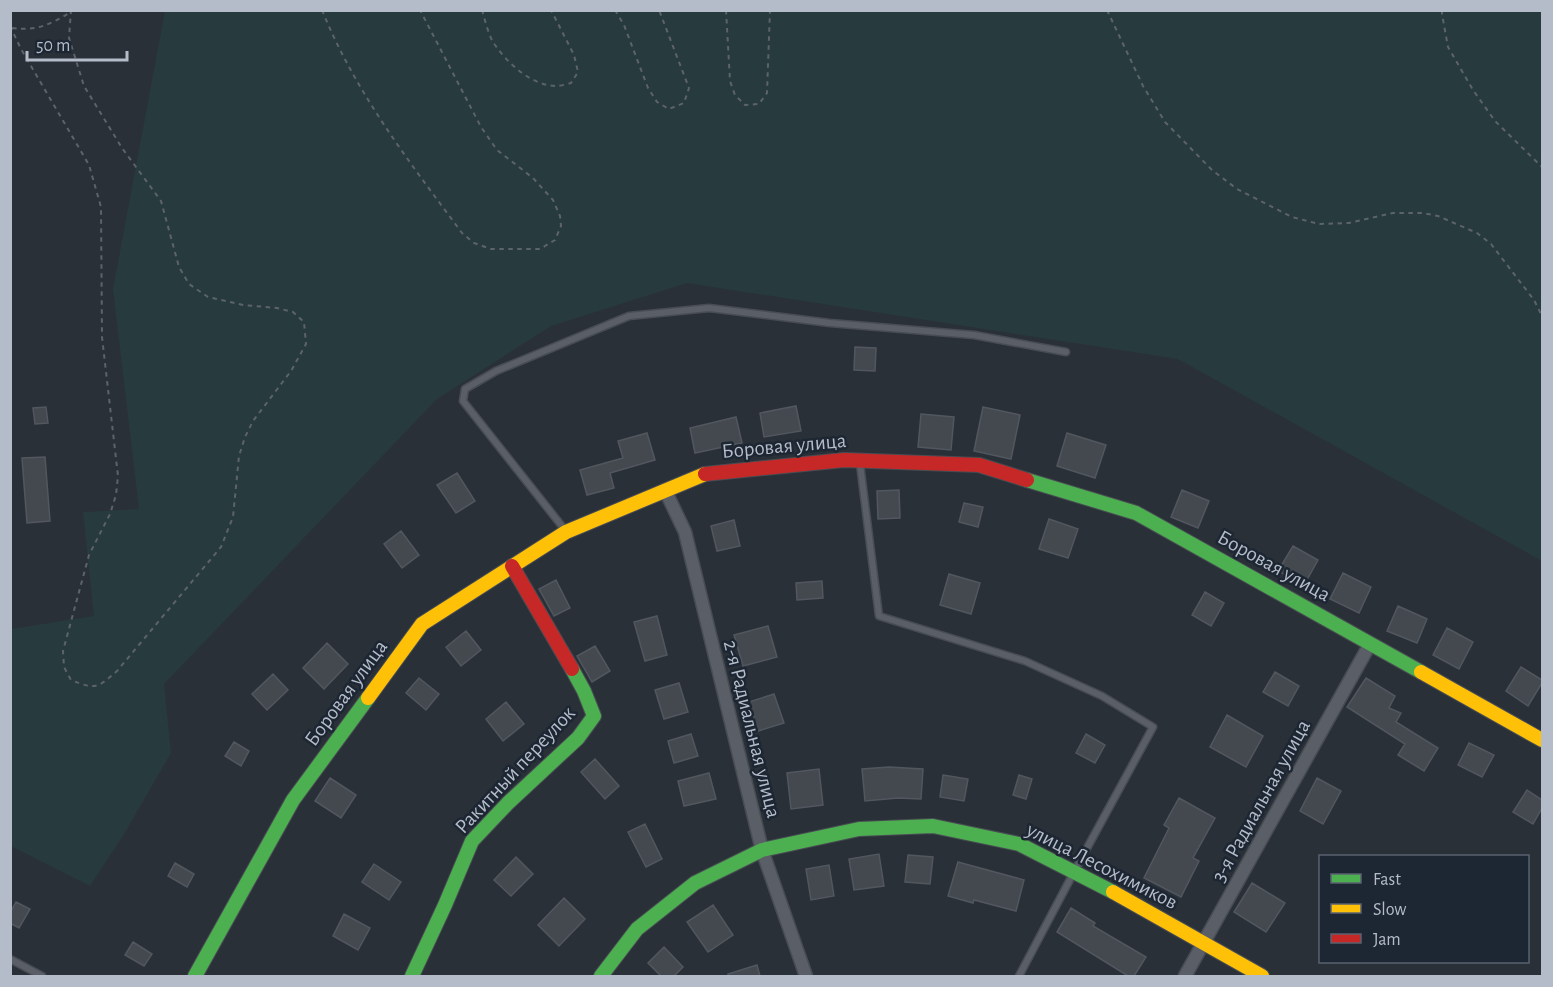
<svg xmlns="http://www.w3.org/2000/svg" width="1553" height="987" font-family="'Alegreya Sans',sans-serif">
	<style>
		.green { fill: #273a3e }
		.building { fill: #444950; stroke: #52575f; stroke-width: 1.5 }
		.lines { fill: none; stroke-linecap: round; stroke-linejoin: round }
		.lane-casing { stroke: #484c53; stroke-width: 9 }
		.street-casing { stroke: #484c53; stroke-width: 15 }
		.fast-casing { stroke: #484c53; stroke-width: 16 }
		.slow-casing { stroke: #484c53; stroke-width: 16 }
		.jam-casing { stroke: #484c53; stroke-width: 16 }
		.path { stroke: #5d636a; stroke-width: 2; stroke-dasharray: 4.5 4.5; stroke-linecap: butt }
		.lane { stroke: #5a5e66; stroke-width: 6 }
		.street { stroke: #5a5e66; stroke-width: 12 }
		.fast { stroke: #4caf50; stroke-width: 14 }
		.slow { stroke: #ffc107; stroke-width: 14 }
		.jam { stroke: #c62828; stroke-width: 14 }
		.labels { text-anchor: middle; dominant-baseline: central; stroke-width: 5; stroke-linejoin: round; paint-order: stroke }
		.street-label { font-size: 21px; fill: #b4bcc9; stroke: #1d2633 }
	</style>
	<rect width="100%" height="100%" fill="#2a3038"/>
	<path class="green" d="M165,11h1377v550l-364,-202 -491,-76 -136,43 -114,73 -273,285 7,69 -47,81 -34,52 -79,-40v-217l83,-13 -11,-104 56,-3 -26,-220z"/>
	<path class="building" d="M855,347l21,1 -1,23 -21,-1z
		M796,406l5,25 -37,6 -4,-24z
		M46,407l2,16 -13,1 -2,-16z
		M983,407l37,8 -9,44 -37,-8z
		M921,414l33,3 -3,33 -33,-3z
		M736,417l6,26 -47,10 -5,-25z
		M647,433l8,27 -45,13 4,15 -27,7 -7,-25 43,-12 -5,-17z
		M1067,433l39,12 -11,33 -38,-12z
		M45,457l5,64 -23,2 -5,-65z
		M457,473l18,28 -19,12 -19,-28z
		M899,490l1,28 -22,1 -1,-28z
		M1182,490l27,11 -11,27 -27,-11z
		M964,503l19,4 -5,20 -19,-5z
		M1049,519l29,10 -10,29 -29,-9z
		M734,520l6,26 -23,5 -6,-25z
		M401,531l18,24 -17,13 -18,-24z
		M1293,546l25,14 -14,25 -26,-14z
		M1343,573l28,14 -12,26 -29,-14z
		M949,574l31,9 -9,31 -31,-9z
		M556,580l14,28 -16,8 -15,-27z
		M822,581l1,17 -26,2 -1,-17z
		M1205,592l19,11 -13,23 -19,-11z
		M1398,606l29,13 -10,24 -30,-12z
		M657,616l10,39 -22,6 -11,-39z
		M768,626l9,31 -34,9 -9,-31z
		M1447,628l26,14 -14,27 -26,-14z
		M466,631l15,19 -20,16 -15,-19z
		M327,643l21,21 -24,25 -21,-21z
		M595,646l15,25 -18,11 -15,-26z
		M1521,667l21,13v3l-14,23 -22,-15z
		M1275,672l24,14 -11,20 -25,-14z
		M273,674l15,16 -21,20 -15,-16z
		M419,678l20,16 -13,16 -20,-17z
		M1366,678l29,18 -6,12 12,5 -5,9 42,26 -14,23 -26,-16 7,-11 -58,-37z
		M679,683l9,29 -24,7 -9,-29z
		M774,694l10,29 -26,8 -9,-29z
		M506,702l18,22 -21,17 -17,-22z
		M1227,715l36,21 -17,31 -36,-20z
		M691,734l7,22 -24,7 -6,-22z
		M1086,734l19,11 -10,18 -19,-10z
		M234,742l15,9 -8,15 -16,-10z
		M1469,743l25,12 -12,22 -24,-12z
		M595,759l24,27 -14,13 -24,-27z
		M889,767l34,2 -2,30 -23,-1 -33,3 -3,-32z
		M819,769l4,36 -32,4 -4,-36z
		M709,773l7,26 -32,7 -6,-25z
		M943,775l25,4 -4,22 -24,-4z
		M1019,775l13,4 -6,20 -13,-4z
		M330,778l26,17 -15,23 -26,-17z
		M1317,778l24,13 -18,33 -23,-13z
		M1527,790l15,10v8l-9,16 -20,-12z
		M1179,798l36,20 -22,40 6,3 -18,36 -37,-19 25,-50 -5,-3z
		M645,824l17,35 -16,8 -18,-35z
		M879,854l5,32 -30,4 -5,-31z
		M908,855l25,2 -3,27 -25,-2z
		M516,857l17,17 -22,22 -17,-16z
		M958,862l66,18 -8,31 -42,-11 -1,3 -25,-7z
		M175,863l19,11 -7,13 -19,-11z
		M374,864l27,18 -12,18 -27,-18z
		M829,865l5,31 -23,4 -5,-31z
		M1252,883l33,20 -19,29 -32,-20z
		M564,898l21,21 -26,27 -21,-21z
		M16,902l14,7 -11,19 -9,-5v-10z
		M713,905l20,30 -25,17 -21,-30z
		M1071,908l24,15 -2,3 53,31 -12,19h-6l-71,-44z
		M344,914l26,14 -12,22 -25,-14z
		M133,942l19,12 -8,12 -19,-11z
		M664,947l19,20 -9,9h-13l-13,-13z
		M757,965l3,11h-32v-2z"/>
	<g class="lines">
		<g class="lane-casing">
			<path id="lane" d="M860,464l19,152 146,45 77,35 51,31 -79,145 -55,104
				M565,530l-102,-129 2,-12 31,-18 133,-55 80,-8 121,15 144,12 92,17
				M10,959l32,17"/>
		</g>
		<g class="street-casing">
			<path id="street" d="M665,490l20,42 77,318 44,126
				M1185,976l185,-332"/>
		</g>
		<g class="fast-casing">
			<path id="fast" d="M1027,480l109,33 285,159
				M195,976l98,-176 75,-102
				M412,976l33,-71 27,-64 36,-38 70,-65 16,-22 -10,-25 -12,-22
				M601,976l36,-47 58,-46 67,-33 97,-21 74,-3 86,18 94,48"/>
		</g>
		<g class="slow-casing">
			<path id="slow" d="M1421,672l121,68
				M368,698l54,-74 144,-92 139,-58
				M1113,892l149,84"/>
		</g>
		<g class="jam-casing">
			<path id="jam" d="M705,474l139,-14 135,5 48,15
				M512,566l60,103"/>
		</g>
		<path class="path" d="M322,10c33,82 88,153 140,223l12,10 17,6h49l15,-9 6,-14 -1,-10 -7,-16 -20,-22 -36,-28 -16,-23 -61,-117
			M482,10c3,10 6,23 11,32 13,20 38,44 64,44 4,0 10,-2 14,-3l7,-11 -4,-17 -23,-45
			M615,10l9,15 24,63 9,14 12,7 15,-6 5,-15 -30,-78
			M726,10l4,71 5,14 10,10 14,-1 8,-11 3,-83
			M1107,10l36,76 22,36 47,48 25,19 55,28 27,7 30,-1 44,-10h30l15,3 39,17 14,11 43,56 8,16
			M1442,10v4l6,33 25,43 22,31 47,46
			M10,26l11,23 68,116 12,42 1,130 16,139 -2,19 -6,19 -21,41 -26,96 1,16 7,13c24,10 27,8 46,-9l104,-124 12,-30 6,-61 6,-19 8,-16 38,-50 15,-27 -2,-22 -11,-10 -16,-4 -34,-3 -35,-8 -19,-13 -10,-17 -18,-66 -39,-53 -38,-62 -15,-48 2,-28
			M12,28c25,3 37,-3 59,-16"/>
		<use href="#lane" class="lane"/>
		<use href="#street" class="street"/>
		<use href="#fast" class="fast"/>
		<use href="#slow" class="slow"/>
		<use href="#jam" class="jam"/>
	</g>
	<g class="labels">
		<g class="street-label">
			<text transform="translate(784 446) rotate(-5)">Боровая улица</text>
			<text transform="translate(1274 566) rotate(29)">Боровая улица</text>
			<text transform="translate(346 693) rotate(-54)">Боровая улица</text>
			<text transform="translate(752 729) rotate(76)">2-я Радиальная улица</text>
			<text transform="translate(515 770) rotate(-47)">Ракитный переулок</text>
			<text transform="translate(1261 801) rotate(-61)">3-я Радиальная улица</text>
			<text transform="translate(1102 866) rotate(27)">улица Лесохимиков</text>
		</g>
	</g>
	<rect width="1553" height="987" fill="none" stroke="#b4bcc9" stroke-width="24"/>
	<rect x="1319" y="855" width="210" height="108" fill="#1d2633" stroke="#59626f" stroke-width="1.5"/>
	<rect x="1331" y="874" width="30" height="9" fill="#4caf50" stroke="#59626f" stroke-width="1.5"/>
	<text x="1373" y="885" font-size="18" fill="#b4bcc9">Fast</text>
	<rect x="1331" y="904" width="30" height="9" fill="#ffc107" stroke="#59626f" stroke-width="1.5"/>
	<text x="1373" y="915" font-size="18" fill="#b4bcc9">Slow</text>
	<rect x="1331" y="934" width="30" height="9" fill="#c62828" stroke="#59626f" stroke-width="1.5"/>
	<text x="1373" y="945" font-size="18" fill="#b4bcc9">Jam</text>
	<path d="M27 51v9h100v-9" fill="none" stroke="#b4bcc9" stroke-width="3"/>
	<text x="36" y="51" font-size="18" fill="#b4bcc9" stroke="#1d2633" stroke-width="4.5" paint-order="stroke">50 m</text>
</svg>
